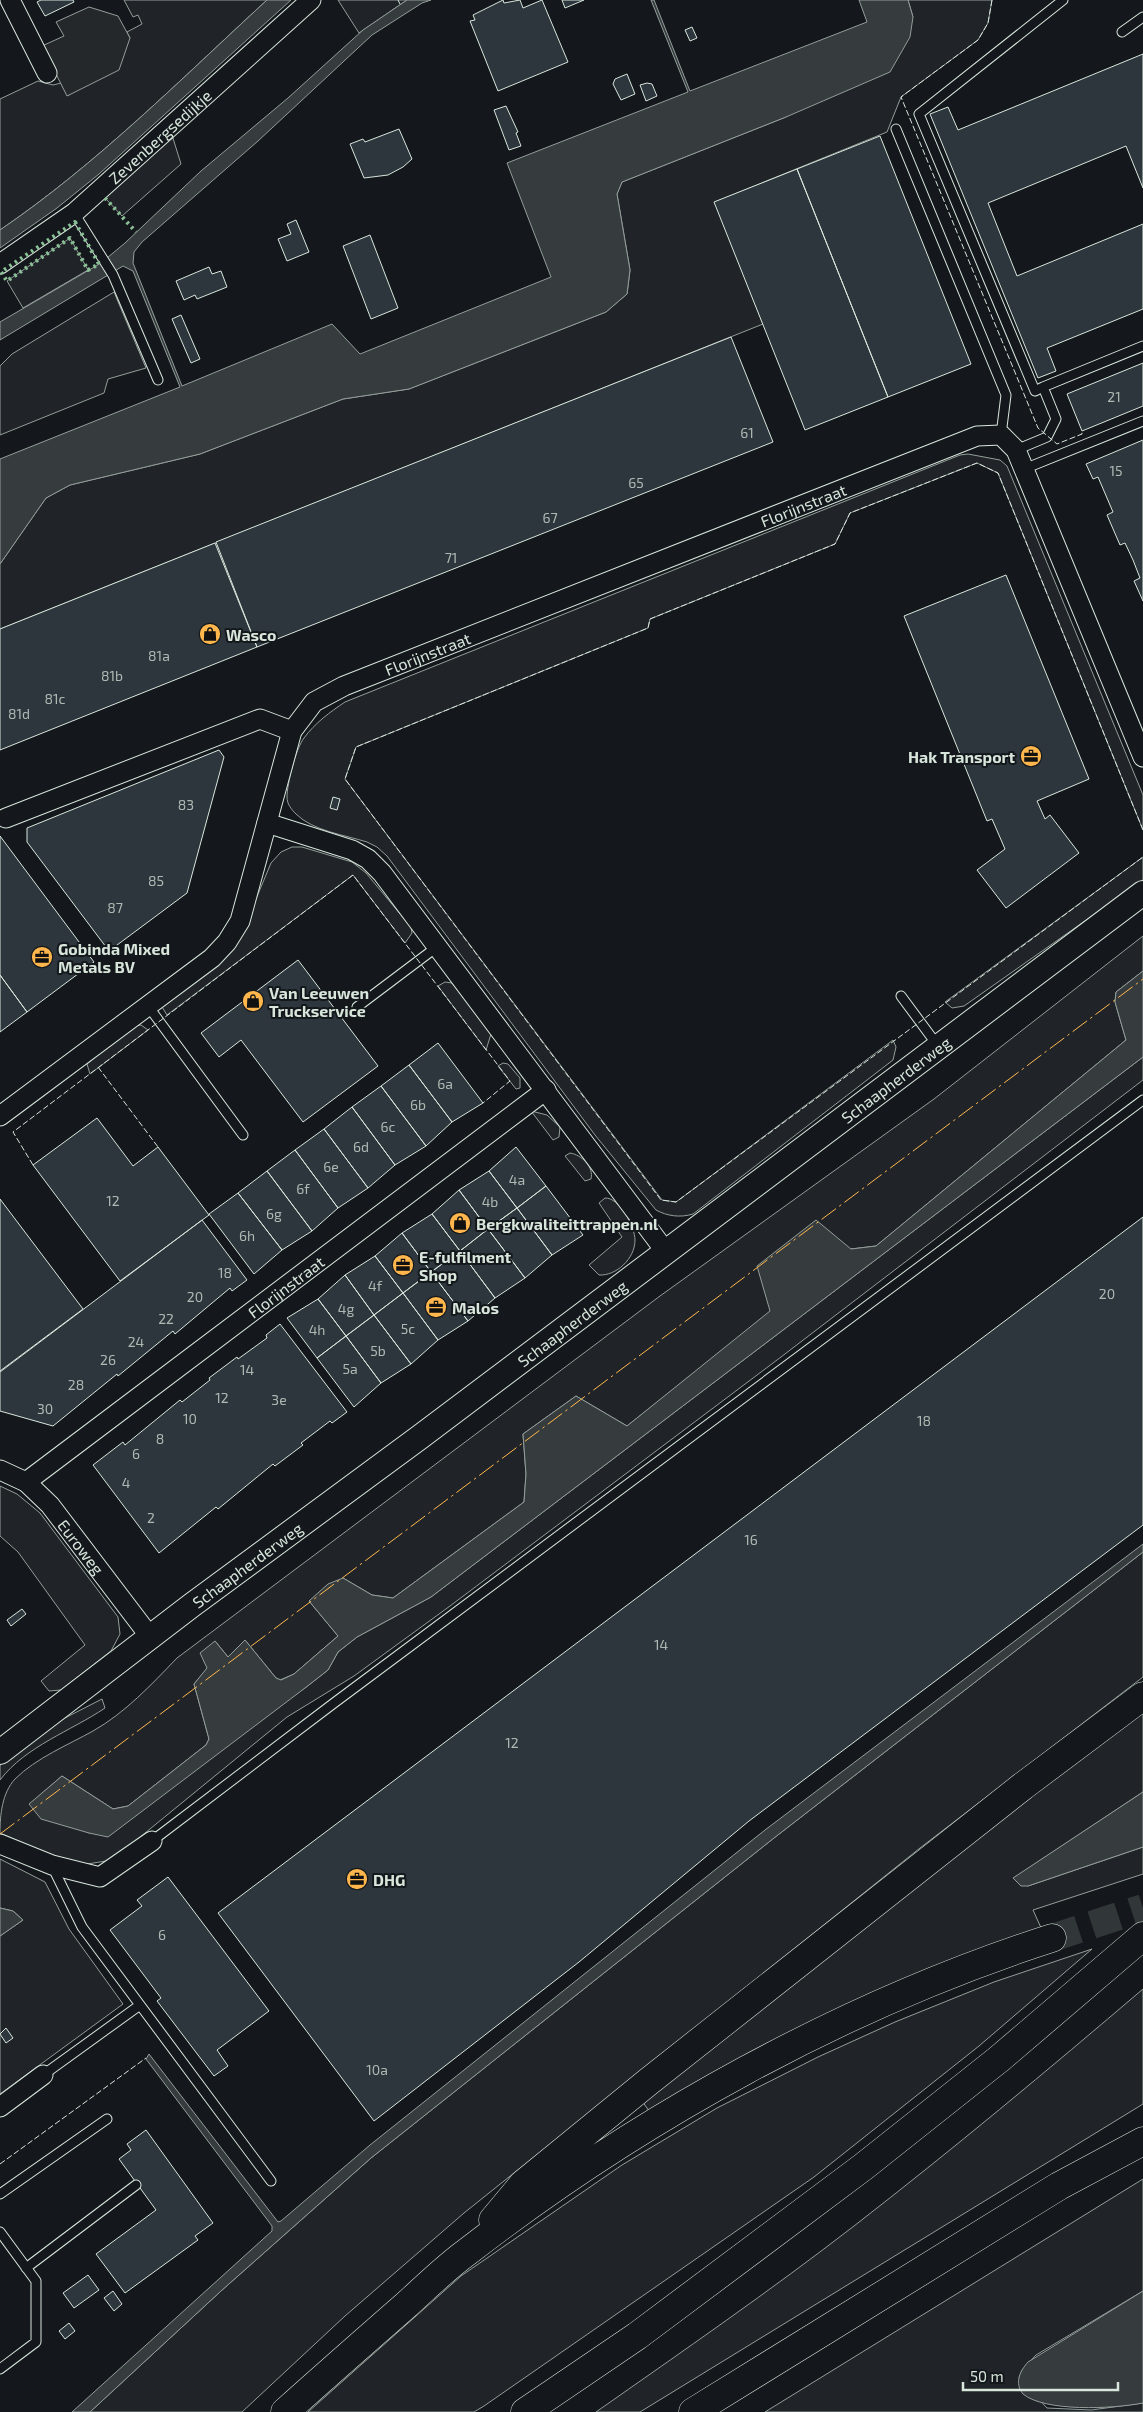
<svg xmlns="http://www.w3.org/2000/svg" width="1143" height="2412" font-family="'Exo 2',sans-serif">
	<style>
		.green { fill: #202428; stroke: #939e99 }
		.parking { fill: #24282b; stroke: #939e99 }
		.water { fill: #363b3e; stroke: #939e99 }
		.building { fill: #2c363c; stroke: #d8e6dc }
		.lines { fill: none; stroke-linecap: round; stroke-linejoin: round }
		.motorway-tunnel { stroke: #313739; stroke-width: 28; stroke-dasharray: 28 14; stroke-linecap: butt }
		.service-casing { stroke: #d8e6dc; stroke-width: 11 }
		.minor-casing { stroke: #d8e6dc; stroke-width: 21 }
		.tertiary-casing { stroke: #d8e6dc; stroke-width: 26 }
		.motorway-casing { stroke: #d8e6dc; stroke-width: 29 }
		.service { stroke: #14181c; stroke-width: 9 }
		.minor { stroke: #14181c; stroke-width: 19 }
		.tertiary { stroke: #14181c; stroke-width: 24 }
		.motorway { stroke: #14181c; stroke-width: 28 }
		.hedge { stroke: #8ac095; stroke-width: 4; stroke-dasharray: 2.5 4; stroke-linecap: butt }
		.fence { stroke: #d8e6dc; stroke-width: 1; stroke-dasharray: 6 2.5; stroke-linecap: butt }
		.power { stroke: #ffb74d; stroke-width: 1; stroke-dasharray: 18 4 2.5 4; stroke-linecap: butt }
		.labels { text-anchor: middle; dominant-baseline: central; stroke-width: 4; stroke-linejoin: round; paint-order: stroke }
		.number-label { font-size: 14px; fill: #adbab4 }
		.street-label { font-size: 16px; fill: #d8e6dc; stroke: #14181c }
		.poi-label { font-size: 16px; font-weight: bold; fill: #d8e6dc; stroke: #14181c; text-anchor: start }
	</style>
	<rect width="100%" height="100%" fill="#14181c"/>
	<path class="green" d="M124,0h143c-86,79 -170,164 -267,230v-131l38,-18 15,4 8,-2 7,13 62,-58 -3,-6 15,-8 -4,-9 -5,2z
		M338,0h69l-48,33z
		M908,0h84l-4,23 -10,17 -77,57 -14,35 -172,70 48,122 -763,305v-65l46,-66 24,-13 130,-31 143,-55 66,-10 197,-77 21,-18 3,-24 -13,-76 5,-12 164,-65 127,-100z
		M172,135l9,29 -59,52 -17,-18z
		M70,238l18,32 -65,38 -16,-27z
		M114,292l32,76 -38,11 -4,14 -104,42v-69l12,-12z
		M968,454l32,6 7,6 136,329v35l-145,-357 -21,-10 -127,50 -15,31 -185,75 -2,9 -292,119 -11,32 317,421 14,2 217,-162 3,7 -3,13 -200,154c-13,4 -26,2 -37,-4l-61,-75 -208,-279 -10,-9 -10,-5c-22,-7 -54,-11 -71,-28 -5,-5 -9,-10 -9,-17 0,-13 9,-49 17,-59 11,-15 26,-26 41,-36l615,-247z
		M292,847h10l50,15 14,11 45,54 1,6 -7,10 -52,-68 -186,140 -5,-8 69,-56 7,-9 33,-79 10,-11z
		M1143,857v23l-179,126 -12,2 -7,-6z
		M1143,936v35l-27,21 -1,10 11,38 -250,206 -25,3 -224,177 -51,-30 -53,38 3,40 -2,28 -131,96 -21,-3 -29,-17 -34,23 29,35 -44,38 -14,6 -4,-2 -31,-38 -17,17 -13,-16 -7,27 -14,16 15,55 -3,6 -78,61 -15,3 -51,-33 -32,28 59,29 216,-145 23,-18 10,-18 19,-15 74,-40 712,-540v23l-362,277 -331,249 -96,70 -67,41 -175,143 -37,6 -75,-33c0,-18 2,-40 15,-54 21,-21 53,-34 78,-48 32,-18 59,-47 84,-73l483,-362 274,-197z
		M445,982l7,1 39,51 -5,16 -48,-64z
		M141,1025l7,5 -58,44 -3,-10 44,-38z
		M503,1063l5,1 12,14v10l-4,1 -18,-23z
		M531,1111l16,4 13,12 -1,10 -6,3z
		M570,1153c12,2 24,14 21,26l-6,2 -20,-25z
		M605,1198c14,-1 30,29 30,42 0,19 -19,36 -36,35l-10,-10 33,-28 -23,-34z
		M0,1486l17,8 23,19 78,104 2,17 -9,17 -50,39 -12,1 -8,-10 44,-36 -67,-93 -18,-16z
		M1143,1552v125l-223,171 -456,365 -119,103 -103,96h-152l131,-121 150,-133 403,-320z
		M102,1699l3,9c-34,23 -79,38 -105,72v-15l63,-46z
		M1143,1708v84l-129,86 14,8 115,-39v27l-110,36 9,20 -393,181 -9,-13z
		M0,1859l45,23 24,47 54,75 -123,90v-158l23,-16 -10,-9 -13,-3z
		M1092,1949l-113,97 -165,131 -330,229 -10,6h-166l153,-136 161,-111 95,-57 101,-51 77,-35 99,-40z
		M1143,1989v115l-503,308h-44c87,-61 174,-121 258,-186 98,-76 194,-156 289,-237z
		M1143,2179v112l-107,64 -14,15 -3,8 28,30 44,2 52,-7v9h-378z"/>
	<path class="parking" d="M89,7l29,9 12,22 -11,32 -52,26 -25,-50 22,-10 -8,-14z"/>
	<path class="water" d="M267,0h24l-192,174 -42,34 -57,40v-18c97,-66 181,-151 267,-230z
		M407,0h24l-9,3 -50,32 -114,106 -116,101 -8,10 -1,11 49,123 150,-62 28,30 191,-77 -44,-114 181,-71 -37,-92h3l36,91 177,-69 -8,-22h49l5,17 -3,20 -20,35 -104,45 -164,65 -5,12 13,76 -3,24 -21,18 -197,77 -66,10 -143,55 -130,31 -24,13 -46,66v-105l180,-72 -47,-116 -10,-5 -123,74v-18l101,-59 24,-20 76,-72 87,-73 75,-68z
		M1143,971v86l-712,540 -74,40 -19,15 -10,18 -23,18 -197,149 -19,-4 -48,-14 -12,-15 33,-28 51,33 15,-3 78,-61 3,-6 -15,-55 13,-16 -7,-15 15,-12 13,16 17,-17 31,38 5,2 13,-6 44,-38 -29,-35 19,-17 15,-6 29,17 21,3 131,-96 2,-28 -3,-40 53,-38 51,30 143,-115 -13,-45 59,-46 35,29 25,-3 250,-206 -11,-38 1,-10z
		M1143,1544v8l-369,286 -403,320 -150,133 -131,121h-18l200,-181v-5l-126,-167 3,-5 129,168 3,-1 89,-76 395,-315z
		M1143,1792v55l-115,39h-7l-8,-8z
		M0,1908l13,3 10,9 -23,16z
		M1143,2291v112c-31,6 -98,9 -120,-9 -9,-11 -3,-23 5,-32z"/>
	<path class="building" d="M41,0h32l1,2 -29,14 -8,-14z
		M503,0l1,3 16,-3 3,8 19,-8 26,62 -70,29 -28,-70 5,-1 -2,-5z
		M562,0h22l-19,8z
		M692,27l5,11 -7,3 -5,-11z
		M1143,54v134l-17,-42 -138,57 29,73 126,-52v85l-96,39 9,23 -18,7 -108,-264 18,-7 10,23z
		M627,74l8,20 -14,6 -8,-16 2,-5z
		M647,83l5,1 5,12 -11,5 -6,-16z
		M506,106l12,26 -2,1 5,13 -12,4 -15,-40z
		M399,129l13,30 -9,8 -15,8 -24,3 -14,-34 13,-5 2,3z
		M880,136l91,228 -83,33 -91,-228z
		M797,169l91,228 -83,33 -91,-228z
		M296,220l13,32 -22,9 -9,-22 13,-5 -4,-10z
		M370,235l28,73 -27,11 -28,-73z
		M209,267l3,7 9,-3 6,16 -30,12 -2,-4 -11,5 -8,-19z
		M181,315l19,44 -9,4 -19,-44z
		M731,337l42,105 -516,205 -41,-105z
		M1143,363v43l-61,25 -15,-37z
		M1143,440v161l-9,-20 6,-3 -7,-18 -8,-17 -5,2 -13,-30 6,-3 -15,-35 -5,2 -7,-15z
		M215,543l42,104 -257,103v-121z
		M1006,575l83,204 -52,22 8,18 5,-4 29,38 -73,55 -29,-38 28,-21 -13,-30 -5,2 -83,-205z
		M219,750l5,7 -37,136 -78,58 -82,-109v-14z
		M333,797l7,2 -3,11 -7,-2z
		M0,836l94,126 -67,50 -27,-37z
		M298,960l80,106 -75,56 -62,-82 -22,17 -18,-24z
		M0,975l27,37 -27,20z
		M438,1043l45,60 -31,19 -43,-57z
		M409,1065l43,57 -26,24 -45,-60z
		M381,1086l45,60 -31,19 -43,-58z
		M352,1107l43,58 -27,23 -44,-59z
		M97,1118l36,48 25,-19 51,68 -89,66 -87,-116z
		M324,1129l44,59 -30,20 -43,-58z
		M516,1147l30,39 -29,22 -28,-37z
		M295,1150l43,58 -26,23 -45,-60z
		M267,1171l45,60 -30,19 -44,-57z
		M489,1171l28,37 -29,21 -29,-39z
		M546,1186l37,49 -31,20 -35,-47z
		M459,1190l29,39 -28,22 -28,-37z
		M238,1193l44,57 -28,24 -45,-60z
		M0,1199l83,110 -83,62z
		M517,1208l35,47 -27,23 -37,-49z
		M432,1214l28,37 -29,21 -29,-39z
		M1143,1217v308l-394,296 -170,141 -205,159 -156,-208z
		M202,1220l45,60 -15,11 -2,-3 -55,46 -2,-3 -55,45 -1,-2 -64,52 -53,-15v-39z
		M488,1229l37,49 -30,20 -35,-47z
		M402,1233l29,39 -28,21 -28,-37z
		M460,1251l35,47 -27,23 -37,-49z
		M375,1256l28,37 -29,22 -29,-40z
		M431,1272l37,49 -30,19 -35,-47z
		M345,1275l29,40 -28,21 -28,-37z
		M403,1293l35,47 -27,24 -37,-49z
		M318,1299l28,37 -29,22 -30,-40z
		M374,1315l37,49 -30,19 -35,-47z
		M280,1324l67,88 -15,11 -2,-2 -29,22 2,2 -28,21 -2,-2 -55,45 -2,-2 -57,46 -66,-88 30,-23 2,3 55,-45 2,2 28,-22 -1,-2 28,-21 1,2 29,-21 -1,-3z
		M346,1336l35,47 -27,24 -37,-49z
		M22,1609l4,5 -15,12 -4,-6z
		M168,1877l101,134 -52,39 11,16 -14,10 -57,-75 4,-3 -51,-68 32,-24 -5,-6z
		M6,2028l7,10 -7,5 -6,-9z
		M146,2130l67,93 -18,13 3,4 -73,53 -29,-39 60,-44 -37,-51 12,-9 -4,-6z
		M88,2275l11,15 -25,18 -11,-15z
		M113,2291l9,13 -8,7 -10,-13z
		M69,2323l6,8 -10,8 -6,-8z"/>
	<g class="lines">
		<path class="motorway-tunnel" d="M1052,1938l91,-30"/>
		<g class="service-casing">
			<path id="service" d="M1122,32l21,-15
				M896,129l110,266 -5,40
				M74,213l39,62 45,105
				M1043,387l100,-41
				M1016,450l31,-13 9,-18 -13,-32 -8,4 -116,-277 144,-114
				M1024,469l119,-48
				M901,996l37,50
				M148,1006l95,129
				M357,1007l81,-61
				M152,1841l182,-138 809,-603
				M52,1866l30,61 189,254
				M43,2075l97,-70
				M0,2194l107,-75
				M0,2232l36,49v61l-36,27
				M26,2268l110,-83"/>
		</g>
		<g class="minor-casing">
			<g id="minor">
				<path d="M10,0l37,73"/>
				<path id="s1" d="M0,264l74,-51 237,-213"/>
				<path d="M6,818l254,-99 32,12"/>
				<path d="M267,823l85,27 16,9 14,14 284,379"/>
				<path id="s2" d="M0,1116l212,-158 15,-16 13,-21 52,-190 22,-29 30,-16 633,-250 24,-1 15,15 127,307"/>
				<path id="s3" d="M0,1470l26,12 24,23 101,133"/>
				<path id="s4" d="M26,1482l520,-392"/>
				<path d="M0,1844l52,21 48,12 52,-36"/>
				<path d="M0,2107l43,-32"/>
			</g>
		</g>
		<g class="tertiary-casing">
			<g id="tertiary">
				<path id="s5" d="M0,1752l192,-147 228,-168 723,-544"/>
			</g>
		</g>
		<g class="motorway-casing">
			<path id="motorway" d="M493,2220l30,-36 125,-102 375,-296 120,-90
				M285,2412c40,-36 80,-71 120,-106 20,-18 40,-38 62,-54 171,-133 379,-248 585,-314
				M525,2412l112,-76 226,-169 136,-108 144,-123
				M693,2412l366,-226 84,-45"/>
		</g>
		<use href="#service" class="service"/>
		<use href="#minor" class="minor"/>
		<use href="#tertiary" class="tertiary"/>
		<use href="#motorway" class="motorway"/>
		<path class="hedge" d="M105,198l31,34
			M75,222l24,42 -11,6 -18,-32 -63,43 -6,-9z"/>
		<path class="fence" d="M398,0l2,4
			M992,0l-4,23 -10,17 -77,57 137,331 19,16 25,-10v-3
			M1143,830l-145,-357 -21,-10 -127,50 -15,31 -185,75 -2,9 -292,119 -11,32 316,421 15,2 467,-345
			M98,1067l60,80
			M33,1165l-20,-33 340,-257 157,206 -27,22
			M0,2164l146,-106"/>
		<path class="power" d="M0,1834l1143,-855"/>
	</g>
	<defs>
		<g id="shop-disc" transform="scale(1.125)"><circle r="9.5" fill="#ffb74d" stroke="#14181c"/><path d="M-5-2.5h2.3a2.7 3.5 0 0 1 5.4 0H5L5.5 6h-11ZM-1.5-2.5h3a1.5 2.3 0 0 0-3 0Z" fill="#111"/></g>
		<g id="office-disc" transform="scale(1.125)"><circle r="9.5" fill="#ffb74d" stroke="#14181c"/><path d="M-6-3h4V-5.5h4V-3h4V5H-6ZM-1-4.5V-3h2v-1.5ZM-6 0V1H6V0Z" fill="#111"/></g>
	</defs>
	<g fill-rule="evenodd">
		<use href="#shop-disc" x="210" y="634"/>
		<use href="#office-disc" x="1031" y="756"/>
		<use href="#office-disc" x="42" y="957"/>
		<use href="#shop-disc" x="253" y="1001"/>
		<use href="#shop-disc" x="460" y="1223"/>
		<use href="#office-disc" x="403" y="1265"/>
		<use href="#office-disc" x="436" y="1307"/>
		<use href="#office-disc" x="357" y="1879"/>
	</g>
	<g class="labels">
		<g class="number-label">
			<text x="1114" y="396">21</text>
			<text x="747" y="432">61</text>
			<text x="1116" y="470">15</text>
			<text x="636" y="482">65</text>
			<text x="550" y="517">67</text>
			<text x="451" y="557">71</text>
			<text x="159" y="655">81a</text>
			<text x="112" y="675">81b</text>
			<text x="55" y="698">81c</text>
			<text x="19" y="713">81d</text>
			<text x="186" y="804">83</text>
			<text x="156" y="880">85</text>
			<text x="115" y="907">87</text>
			<text x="445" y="1083">6a</text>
			<text x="418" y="1104">6b</text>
			<text x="388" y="1126">6c</text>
			<text x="361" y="1146">6d</text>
			<text x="331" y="1166">6e</text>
			<text x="517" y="1179">4a</text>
			<text x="303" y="1188">6f</text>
			<text x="113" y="1200">12</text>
			<text x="490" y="1201">4b</text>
			<text x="274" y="1213">6g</text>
			<text x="247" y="1235">6h</text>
			<text x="225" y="1272">18</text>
			<text x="375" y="1285">4f</text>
			<text x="1107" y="1293">20</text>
			<text x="195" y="1296">20</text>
			<text x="346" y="1308">4g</text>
			<text x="166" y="1318">22</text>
			<text x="408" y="1328">5c</text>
			<text x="317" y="1329">4h</text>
			<text x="136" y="1341">24</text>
			<text x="378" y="1350">5b</text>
			<text x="108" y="1359">26</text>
			<text x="350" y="1368">5a</text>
			<text x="247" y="1369">14</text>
			<text x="76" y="1384">28</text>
			<text x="222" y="1397">12</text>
			<text x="279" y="1399">3e</text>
			<text x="45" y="1408">30</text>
			<text x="190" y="1418">10</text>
			<text x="924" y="1420">18</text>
			<text x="160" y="1438">8</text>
			<text x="136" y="1453">6</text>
			<text x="126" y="1482">4</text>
			<text x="151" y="1517">2</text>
			<text x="751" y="1539">16</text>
			<text x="661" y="1644">14</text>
			<text x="512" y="1742">12</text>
			<text x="162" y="1934">6</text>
			<text x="377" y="2069">10a</text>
		</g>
		<g class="street-label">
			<text stroke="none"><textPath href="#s1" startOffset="205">Zevenbergsedijkje</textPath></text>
			<text stroke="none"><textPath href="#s2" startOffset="1072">Florijnstraat</textPath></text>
			<text stroke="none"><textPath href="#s2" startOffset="668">Florijnstraat</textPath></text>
			<text stroke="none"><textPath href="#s5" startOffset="1120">Schaapherderweg</textPath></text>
			<text stroke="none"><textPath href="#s4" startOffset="325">Florijnstraat</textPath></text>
			<text stroke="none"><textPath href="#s5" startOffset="715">Schaapherderweg</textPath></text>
			<text stroke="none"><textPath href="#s3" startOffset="114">Euroweg</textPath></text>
			<text stroke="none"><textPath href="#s5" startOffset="310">Schaapherderweg</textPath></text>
		</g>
		<g class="poi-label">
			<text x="226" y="634">Wasco</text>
			<text x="1015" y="756" text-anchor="end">Hak Transport</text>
			<text x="58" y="948">Gobinda Mixed<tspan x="58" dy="18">Metals BV</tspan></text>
			<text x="269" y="992">Van Leeuwen<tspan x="269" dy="18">Truckservice</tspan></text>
			<text x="476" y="1223">Bergkwaliteittrappen.nl</text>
			<text x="419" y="1256">E-fulfilment<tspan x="419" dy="18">Shop</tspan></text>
			<text x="452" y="1307">Malos</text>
			<text x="373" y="1879">DHG</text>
		</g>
	</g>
	<path d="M963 2382v8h155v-8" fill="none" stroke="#d8e6dc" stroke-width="2.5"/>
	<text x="970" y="2382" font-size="15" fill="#d8e6dc" stroke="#14181c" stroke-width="4" paint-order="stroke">50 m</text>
</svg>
